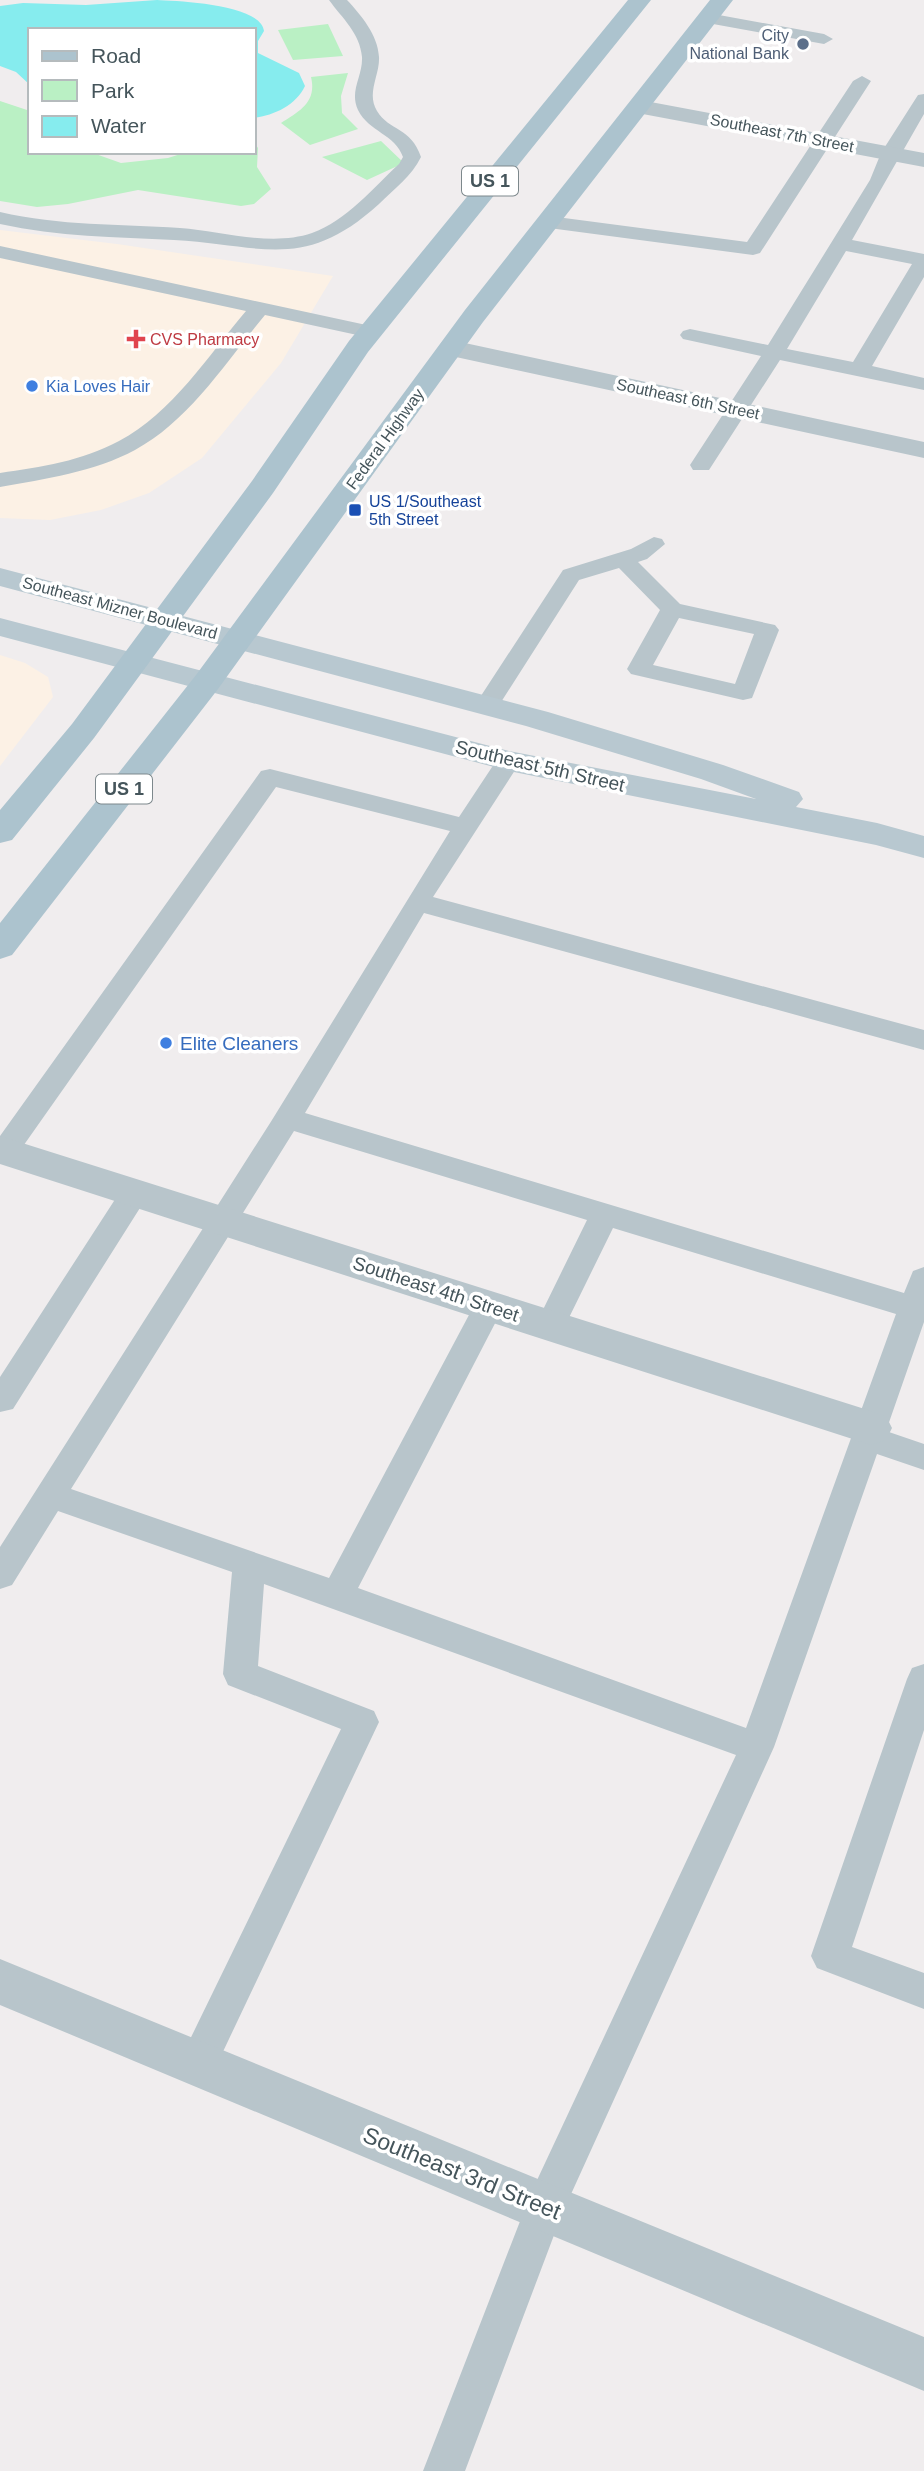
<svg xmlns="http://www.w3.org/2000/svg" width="924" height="2471" font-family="Arial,sans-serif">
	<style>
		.commercial { fill: #fcf1e5 }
		.green { fill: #baf0c4 }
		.water { fill: #86ecee }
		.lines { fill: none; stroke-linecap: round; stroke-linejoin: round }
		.service { fill: #b8c5cb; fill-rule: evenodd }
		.minor { fill: #b8c5cb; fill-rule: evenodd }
		.secondary { fill: #b8c8d0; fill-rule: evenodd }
		.primary { fill: #acc3ce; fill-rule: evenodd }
		.service-dot { fill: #5c6f8a; stroke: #fff; stroke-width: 2.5 }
		.health-dot { fill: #e0444e; stroke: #fff; stroke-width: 2.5 }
		.shop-dot { fill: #3f7fe0; stroke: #fff; stroke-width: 2.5 }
		.transit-dot { fill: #1a4fb4; stroke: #fff; stroke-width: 2.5 }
		.labels { text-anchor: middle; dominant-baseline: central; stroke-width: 7; stroke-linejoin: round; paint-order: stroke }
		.far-service-label { font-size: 16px; fill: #4e5e75; stroke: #fff; text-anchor: end }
		.far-street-label { font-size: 16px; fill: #45555b; stroke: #fff }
		.far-health-label { font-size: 16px; fill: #be3a42; stroke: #fff; text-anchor: start }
		.far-shop-label { font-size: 16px; fill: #366cbe; stroke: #fff; text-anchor: start }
		.far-transit-label { font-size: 16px; fill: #164399; stroke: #fff; text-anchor: start }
		.shield { fill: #fff; stroke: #7d888c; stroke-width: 2 }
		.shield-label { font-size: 18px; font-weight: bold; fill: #45555b }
		.street-label { font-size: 19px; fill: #45555b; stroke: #fff }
		.shop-label { font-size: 19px; fill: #366cbe; stroke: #fff; text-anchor: start }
		.near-street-label { font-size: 23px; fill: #45555b; stroke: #fff }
	</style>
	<rect width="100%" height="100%" fill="#f0edee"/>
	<path class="commercial" d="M0,230l117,14 216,32 -52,87 -79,95 -53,35 -48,17 -51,10 -50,-2z
		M0,655l25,8 23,14 5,20 -53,69z"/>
	<path class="green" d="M328,24l15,32 -50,4 -15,-30z
		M348,73l-7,23 1,17 16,16 -48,16 -29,-22c19,-12 36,-21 30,-46z
		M0,101l30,10v41h60l31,11 47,-5 19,-6h67v-10l4,6 -1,19 14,22 -17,15 -13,2 -103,-16 -70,14 -31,3 -37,-6z
		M381,141l23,22 -37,17 -45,-23z"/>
	<path class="water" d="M157,0c21,1 104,4 107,31l-6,10v12l41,20 6,13c-9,19 -30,29 -51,32v-88h-224v55l-14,-13 -16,-6v-60l23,-3 63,2z"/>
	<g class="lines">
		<path class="service" d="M329,0h18c14,15 31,35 32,57 1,18 -13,36 -2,54 12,20 34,16 44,46 -9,19 -27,32 -42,47 -75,68 -116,41 -205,36 -58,-3 -116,-3 -174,-16v-12c60,14 119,12 180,16 41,3 91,19 132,5 34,-12 61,-45 87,-69l4,-7c-8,-23 -34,-25 -45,-47 -9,-19 5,-34 4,-53 -2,-24 -20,-39 -33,-57z
			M708,13l116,21 9,5 -9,5 -122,-22 -3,-4z
			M862,76l9,5 -111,172 -7,2 -204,-27 -10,-6 10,-6 198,26 106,-161z
			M924,94v20l-72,126 72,14v23l-52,89 52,12v12l-144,-30 -71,110h-16l-3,-5 71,-109 -78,-17 -3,-4 3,-4 7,-2 78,16 102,-165 11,-27 37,-58zM846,251l66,13 -59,98 -66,-13z
			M0,246l371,80 7,2 3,4 -3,4 -7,2 -106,-23c-39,47 -76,106 -130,135 -41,22 -90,29 -135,37v-14c41,-6 82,-12 119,-32 53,-28 89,-85 127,-130l-246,-53z
			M654,537l8,2 3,5 -18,15 -9,3 42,42 95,21 4,5 -27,68 -9,2 -112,-26 -4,-5 33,-59 -41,-42 -40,12 -83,130 -9,3 -9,-3 -3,-5 88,-135 68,-21zM679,618l75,16 -19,50 -82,-19z
			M509,753l9,2 3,6 -88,136 491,133v20l-500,-137 -119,200 599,180 9,-22 11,-4v55l-38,109 38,13v26l-47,-16 -103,293 -212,467 -97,257h-42l108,-278 205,-438 -472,-171 -6,82 116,45 5,11 -168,355 -14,5 -14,-5 -5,-13 163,-335 -113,-44 -5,-11 9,-102 -174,-61 -46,74 -12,4v-42l272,-427 178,-289 -174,-44 -262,372 -14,2v-25l261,-365 9,-2 189,48 41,-62zM294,1131l293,89 -52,106 4,8 11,4 11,-4 52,-106 283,86 -150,414 -388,-140 146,-282 -4,-8 -11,-4 -11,4 -149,280 -258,-89z
			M135,1181l10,3 5,8 -5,8 -132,209 -13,3v-35l125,-193z
			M924,1664v66l-72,217 72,26v36l-107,-41 -6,-12 96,-277 5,-11z"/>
		<path class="minor" d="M640,100l284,53v14l-292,-55 -4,-5 4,-5z
			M451,340l473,102v16l-482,-104 -4,-6 4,-6z
			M0,1136l871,275 15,5 6,12 -6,12 -15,5 -871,-281z
			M0,1959l924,378v54l-924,-386z"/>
		<path class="secondary" d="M0,568l548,144 175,53 76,27 4,7 -7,8 81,16 47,13v22l-48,-13 -367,-74 -509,-135v-18l509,133 247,48 -55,-20 -175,-53 -526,-140z"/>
		<path class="primary" d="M628,0h23l-283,352 -95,141 -179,245 -82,102 -12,3v-33l72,-86 180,-243 97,-140z
			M710,0h23l-250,322 -265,367 -206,266 -12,4v-36l196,-248 269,-365z"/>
	</g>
	<circle class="service-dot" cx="803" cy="44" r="7"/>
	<path class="health-dot" d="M132.5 328.5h7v7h7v7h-7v7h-7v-7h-7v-7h7z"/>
	<g class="shop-dot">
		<circle cx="32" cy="386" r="7"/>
		<circle cx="166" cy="1043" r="7"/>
	</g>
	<rect class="transit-dot" x="348" y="503" width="14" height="14" rx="3.5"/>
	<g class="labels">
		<g class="far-service-label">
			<text x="789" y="35">City<tspan x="789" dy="18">National Bank</tspan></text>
		</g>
		<g class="far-street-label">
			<text transform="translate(782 133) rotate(11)">Southeast 7th Street</text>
			<text transform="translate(688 399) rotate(12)">Southeast 6th Street</text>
			<text transform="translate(385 439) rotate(-54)">Federal Highway</text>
			<text transform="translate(120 608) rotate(15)">Southeast Mizner Boulevard</text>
		</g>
		<g class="far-health-label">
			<text x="150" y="339">CVS Pharmacy</text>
		</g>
		<g class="far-shop-label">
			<text x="46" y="386">Kia Loves Hair</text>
		</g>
		<g class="far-transit-label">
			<text x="369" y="501">US 1/Southeast<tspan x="369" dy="18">5th Street</tspan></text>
		</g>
		<g class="shield">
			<rect x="462" y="166.5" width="56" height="29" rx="5"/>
			<rect x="96" y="774.5" width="56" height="29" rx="5"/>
		</g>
		<g class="shield-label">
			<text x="490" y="181">US 1</text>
			<text x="124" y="789">US 1</text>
		</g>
		<g class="street-label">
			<text transform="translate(540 766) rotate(13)">Southeast 5th Street</text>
			<text transform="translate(436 1289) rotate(18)">Southeast 4th Street</text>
		</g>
		<g class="shop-label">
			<text x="180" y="1043">Elite Cleaners</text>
		</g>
		<g class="near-street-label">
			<text transform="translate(462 2173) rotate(22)">Southeast 3rd Street</text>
		</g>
	</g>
	<rect x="28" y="28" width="228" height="126" fill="#ffffff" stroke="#b5bbbd" stroke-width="2"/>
	<rect x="42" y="51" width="35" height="10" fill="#acc3ce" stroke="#b5bbbd" stroke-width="2"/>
	<text x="91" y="63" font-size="21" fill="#45555b">Road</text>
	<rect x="42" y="80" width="35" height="21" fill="#baf0c4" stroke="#b5bbbd" stroke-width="2"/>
	<text x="91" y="98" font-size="21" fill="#45555b">Park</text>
	<rect x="42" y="116" width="35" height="21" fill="#86ecee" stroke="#b5bbbd" stroke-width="2"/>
	<text x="91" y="133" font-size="21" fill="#45555b">Water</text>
</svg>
